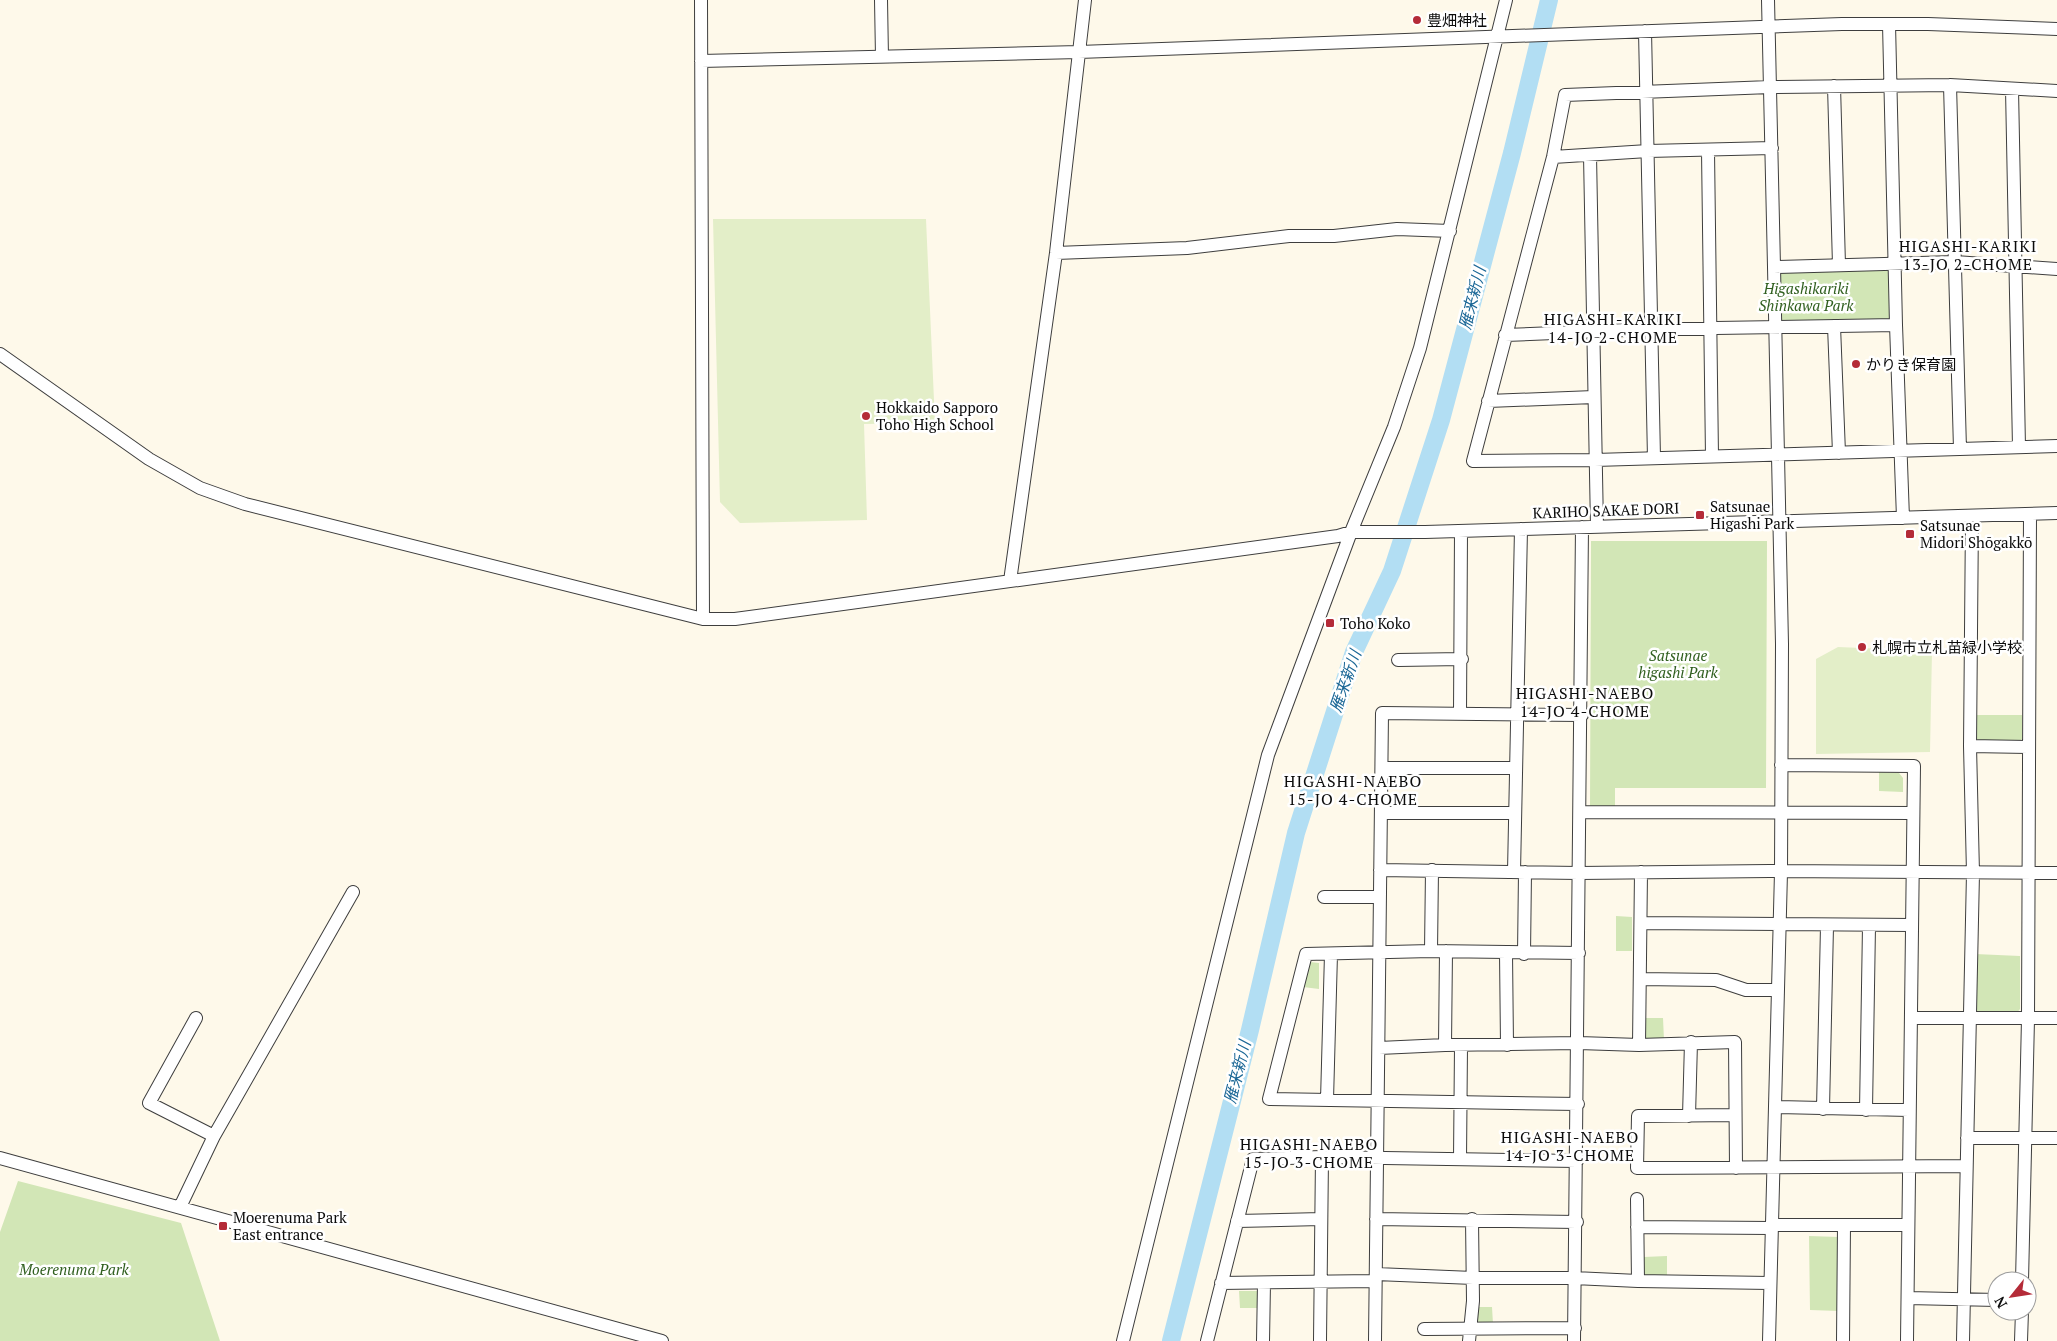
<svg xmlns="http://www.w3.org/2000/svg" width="2057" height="1341" font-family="'PT Serif','Noto Sans JP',serif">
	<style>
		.green { fill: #d2e6b6 }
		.pitch { fill: #e3eec8 }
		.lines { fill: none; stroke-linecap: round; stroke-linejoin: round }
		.river { stroke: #b2def3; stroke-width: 18 }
		.minor-casing { stroke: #3e3e3e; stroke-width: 14 }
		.minor { stroke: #fff; stroke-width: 12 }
		.poi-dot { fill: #b42b38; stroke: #fff; stroke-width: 2 }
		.labels { text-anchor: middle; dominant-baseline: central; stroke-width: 5; stroke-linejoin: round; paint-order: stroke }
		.poi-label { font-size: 15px; fill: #0b0b0b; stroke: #fff; text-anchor: start }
		.park-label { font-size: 15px; font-style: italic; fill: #305f1f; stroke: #fff }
		.street-label { font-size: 15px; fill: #0b0b0b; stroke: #fff }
		.neighbourhood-label { font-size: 16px; letter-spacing: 1px; fill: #0b0b0b; stroke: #fff }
		.water-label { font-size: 16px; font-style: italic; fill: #1b6796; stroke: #fff }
	</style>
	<rect width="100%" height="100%" fill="#fef9ea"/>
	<path class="green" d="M1890,269v51l-109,2 -2,-50z
		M1591,541h176l-1,247h-151v20h-25z
		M1977,715h45v24l-4,4 -37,-1 -4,-3z
		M1879,772l20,1 4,5v14l-24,-1z
		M1616,916l16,1v34h-16z
		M1975,954l45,2v53l-4,5h-38l-4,-5z
		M1310,962l9,1v26l-16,-2z
		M1644,1018h19l1,22h-19z
		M18,1181l163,42 39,118h-220v-109z
		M1809,1236l30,1v74l-29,-1z
		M1667,1256v20h-23v-19z
		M1239,1291h19v17h-18z
		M1478,1307h14l1,17 -15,-1z"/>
	<path class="pitch" d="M713,219h213l9,204 -71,1 3,96 -127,3 -20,-21z
		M1838,647l94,4 -2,101 -114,2v-95z"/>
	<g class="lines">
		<path class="river" d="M1171,1341l79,-311 46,-197 58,-181 38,-81 49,-151 71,-267 37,-153"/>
		<g class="minor-casing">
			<path id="minor" d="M701,0l2,619
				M881,0l1,57
				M1768,0l6,267
				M1889,24l7,301 7,193
				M1645,31l9,427
				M701,61l378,-9 763,-28h86l129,5
				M1950,85l10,364
				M1834,86l5,179
				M2012,89l7,358
				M2057,91l-107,-6 -180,2 -205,8 -12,62 -80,304 122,-1 462,-14
				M1708,151l4,305
				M1590,155l7,372
				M1553,157l95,-6 124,-3
				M1056,253l131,-5 102,-12h45l63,-7 53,2
				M1834,326l5,127
				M1505,335l146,-6 245,-4
				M0,354l149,105 51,29 45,16 458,115h32l603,-83 13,-4h74l632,-19
				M1488,401l106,-4
				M1010,581l46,-328 29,-253
				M1398,660l64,-1
				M1460,713l1,-182
				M1970,746l58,1
				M1781,765l133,1 -7,575
				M1382,768h133
				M1581,812l332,1
				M1382,813h133
				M1380,870l199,3 191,-2 287,2
				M1514,872l7,-343
				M1324,897h56
				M1641,923l271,2
				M1431,951l1,-81
				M1506,953l1,92
				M1524,954l1,-82
				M1640,979l76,1 30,10h32
				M196,1018l-47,85 65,33
				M1911,1018h146
				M1445,1045l1,-94
				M1639,1045l2,-173
				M1379,1048l66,-3 134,-2 60,2 96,-3 1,126
				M1327,1100l4,-146
				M1578,1104l-309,-5 37,-145 125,-3 148,2
				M1777,1107l132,3
				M1823,1109l4,-183
				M1866,1110l3,-184
				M1735,1115l-97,1 -1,52 329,-2
				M1689,1116l2,-74
				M1967,1138h90
				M0,1158l662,183
				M1460,1159l1,-113
				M1637,1199l1,82
				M180,1207l34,-71 139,-244
				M1376,1219l201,3
				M1237,1221l84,-2
				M1771,1225h136
				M1637,1227l134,1
				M1376,1274l97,4h101l64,3 132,2
				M2022,1281l6,-262 2,-505
				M1221,1283l154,-2
				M1908,1298l89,2
				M1424,1329l151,-1
				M1123,1341l145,-586 83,-223 43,-105 26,-79 86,-348
				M1207,1341l46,-182 69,-2 255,4
				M1263,1341l1,-58
				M1320,1341l2,-184
				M1375,1341l7,-628 200,2
				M1469,1341l4,-40 -1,-82
				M1574,1341l8,-814
				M1769,1341l12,-469 1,-228 -8,-377 181,-5 102,7
				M1843,1341l1,-116
				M1963,1341l10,-468 -3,-127 2,-230
				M2021,1341l1,-30"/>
		</g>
		<use href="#minor" class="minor"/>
	</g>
	<g class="poi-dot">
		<circle cx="1417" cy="20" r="5"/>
		<circle cx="1856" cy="364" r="5"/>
		<circle cx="866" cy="416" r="5"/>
		<rect x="1695" y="510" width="10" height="10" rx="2.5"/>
		<rect x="1905" y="529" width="10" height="10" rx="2.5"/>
		<rect x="1325" y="618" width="10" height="10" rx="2.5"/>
		<circle cx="1862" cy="647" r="5"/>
		<rect x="218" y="1221" width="10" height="10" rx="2.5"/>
	</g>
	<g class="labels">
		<g class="poi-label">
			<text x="1427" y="20">豊畑神社</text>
			<text x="1866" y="364">かりき保育園</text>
			<text x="876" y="407">Hokkaido Sapporo<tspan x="876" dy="17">Toho High School</tspan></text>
			<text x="1710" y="506">Satsunae<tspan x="1710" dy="17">Higashi Park</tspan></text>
			<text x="1920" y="525">Satsunae<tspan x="1920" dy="17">Midori Shōgakkō</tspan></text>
			<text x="1340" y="623">Toho Koko</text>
			<text x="1872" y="647">札幌市立札苗緑小学校</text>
			<text x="233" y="1217">Moerenuma Park<tspan x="233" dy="17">East entrance</tspan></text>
		</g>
		<g class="park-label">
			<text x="1806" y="288">Higashikariki<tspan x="1806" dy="17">Shinkawa Park</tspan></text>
			<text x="1678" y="655">Satsunae<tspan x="1678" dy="17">higashi Park</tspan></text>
			<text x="74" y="1269">Moerenuma Park</text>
		</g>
		<g class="street-label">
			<text transform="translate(1606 510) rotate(-2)">KARIHO SAKAE DORI</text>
		</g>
		<g class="neighbourhood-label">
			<text x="1968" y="246">HIGASHI-KARIKI<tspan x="1968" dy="18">13-JO 2-CHOME</tspan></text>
			<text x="1613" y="319">HIGASHI-KARIKI<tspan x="1613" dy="18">14-JO 2-CHOME</tspan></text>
			<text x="1585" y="693">HIGASHI-NAEBO<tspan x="1585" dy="18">14-JO 4-CHOME</tspan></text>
			<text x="1353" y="781">HIGASHI-NAEBO<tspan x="1353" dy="18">15-JO 4-CHOME</tspan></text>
			<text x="1570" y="1137">HIGASHI-NAEBO<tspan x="1570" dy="18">14-JO 3-CHOME</tspan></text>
			<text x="1309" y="1144">HIGASHI-NAEBO<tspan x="1309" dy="18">15-JO 3-CHOME</tspan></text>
		</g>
		<g class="water-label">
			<text transform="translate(1472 298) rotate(-76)">雁来新川</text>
			<text transform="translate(1345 681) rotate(-71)">雁来新川</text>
			<text transform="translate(1237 1072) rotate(-76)">雁来新川</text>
		</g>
	</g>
	<g transform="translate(2012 1296) rotate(240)"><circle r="24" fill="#ffffff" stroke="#9d9d9d"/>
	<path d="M0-4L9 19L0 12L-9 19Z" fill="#b42b38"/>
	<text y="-8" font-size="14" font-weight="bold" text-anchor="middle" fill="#0b0b0b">N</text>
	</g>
</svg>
